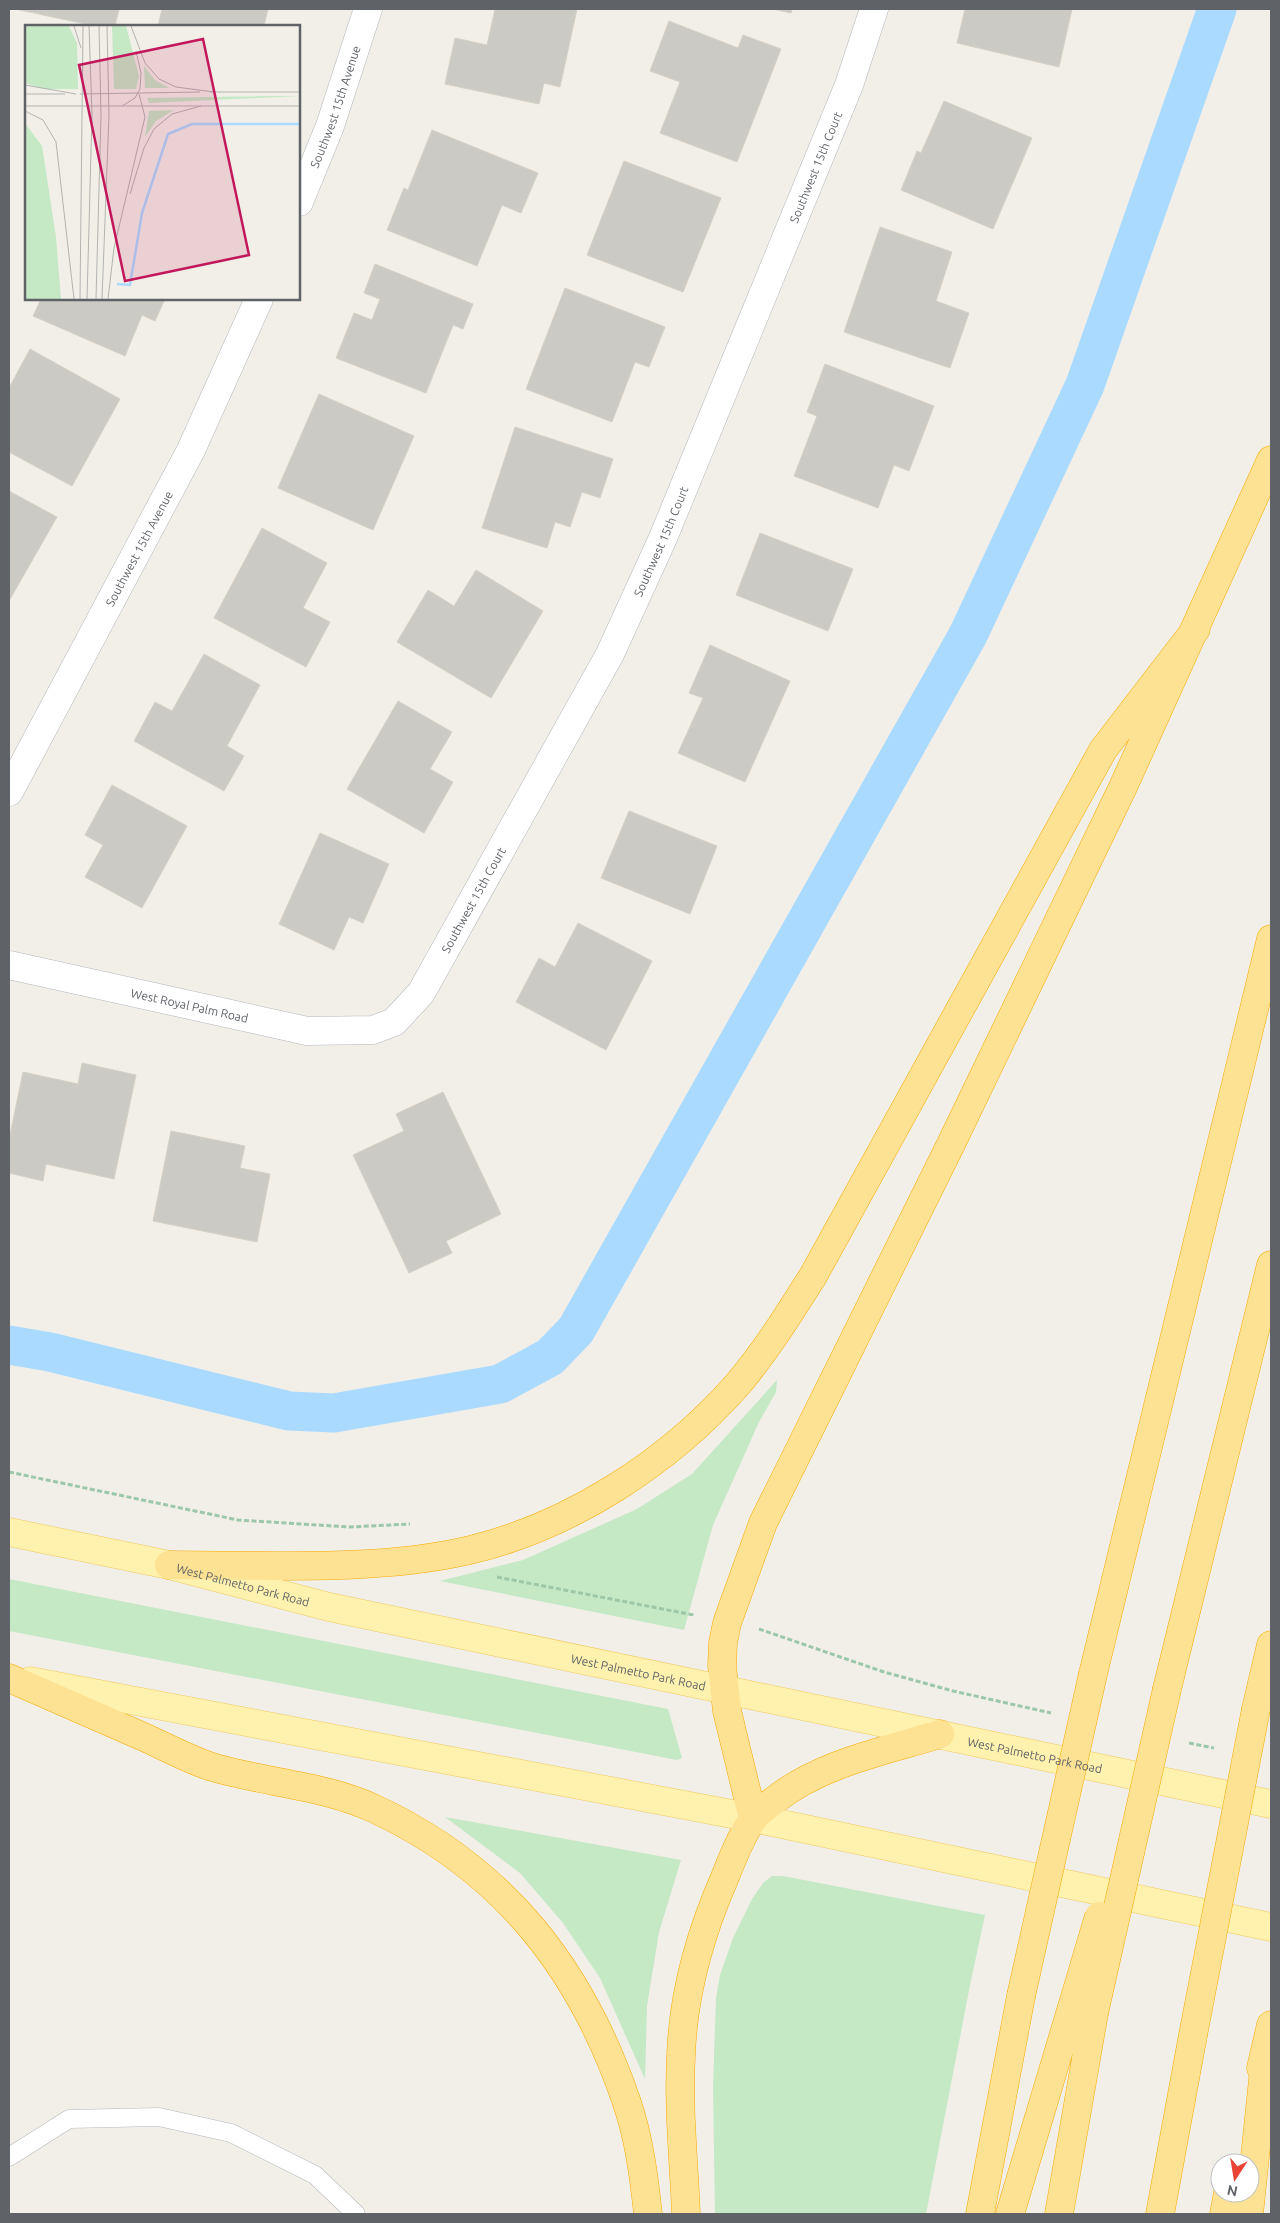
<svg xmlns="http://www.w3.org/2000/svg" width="1280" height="2223" font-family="Ubuntu,sans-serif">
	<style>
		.green { fill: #c5e8c5 }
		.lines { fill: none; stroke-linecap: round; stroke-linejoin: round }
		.canal { stroke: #aadaff; stroke-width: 39 }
		.building { fill: #cccac5; stroke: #d6d1c6 }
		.lane-casing { stroke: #b5b8bc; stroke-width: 19 }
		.street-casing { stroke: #b5b8bc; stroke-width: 29 }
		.primary-casing { stroke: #f2c960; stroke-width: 29 }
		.highway-casing { stroke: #f9ab00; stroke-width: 29 }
		.path { stroke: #9cc7a9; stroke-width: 3; stroke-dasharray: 5 2.5; stroke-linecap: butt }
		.lane { stroke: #fff; stroke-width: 18 }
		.street { stroke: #fff; stroke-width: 28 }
		.primary { stroke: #fff2af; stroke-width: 28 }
		.highway { stroke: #fde293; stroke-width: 28 }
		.highway-bridge-casing { stroke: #f9ab00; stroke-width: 29; stroke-linecap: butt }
		.highway-bridge { stroke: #fde293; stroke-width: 28 }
		.labels { text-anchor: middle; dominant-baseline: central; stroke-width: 4; stroke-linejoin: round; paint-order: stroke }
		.street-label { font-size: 12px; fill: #5f6368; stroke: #fff }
		.inset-river { fill: none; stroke: #aadaff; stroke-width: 2.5 }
		.inset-road { fill: none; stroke: #b3b3b1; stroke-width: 1 }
		.view { fill: #c2185b; fill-opacity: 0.15; stroke: #c2185b; stroke-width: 2.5 }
		.inset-edge { fill: none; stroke: #5f6368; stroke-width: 2.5 }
	</style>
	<rect width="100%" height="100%" fill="#f1efe8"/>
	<path class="green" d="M777,1380l-1,12 -17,30 -46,103 -29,105 -244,-49 83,-21 114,-51 55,-35z
		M9,1579l659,130 14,49 -5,2 -668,-129z
		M445,1817l236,43 -22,72 -12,74 -2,73 -45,-101 -37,-55 -43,-50z
		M772,1876h11l202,39 -15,70 -44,229h-211l-2,-127 3,-89 4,-23 13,-37 19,-39 11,-16z"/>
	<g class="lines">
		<path class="canal" d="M9,1345l41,7 239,59 45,2 166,-29 50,-27 26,-27 392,-695 117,-250 132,-376"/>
	</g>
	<path class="building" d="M15,9h104l-4,17h-20z
		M162,9h106l-4,17h-106z
		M495,9h82l-17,78 -16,-4 -5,21 -94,-20 10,-46 32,7z
		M773,9h19l-1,4z
		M965,9h107l-13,58 -102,-24z
		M669,21l69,27 5,-13 38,14 -44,113 -77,-29 20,-51 -30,-11z
		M944,101l88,37 -39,91 -92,-39 16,-39 4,2z
		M432,130l106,43 -17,40 -19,-8 -25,61 -90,-36 17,-42 4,2z
		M624,161l97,37 -38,94 -96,-37z
		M880,227l72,25 -16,49 33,12 -19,55 -106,-36z
		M375,264l98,40 -10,25 -10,-4 -27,68 -90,-35 18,-45 18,7 8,-21 -16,-6z
		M565,288l100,39 -16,40 -14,-5 -23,60 -86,-33z
		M41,299h124l-10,22 -13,-6 -17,41 -92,-40z
		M30,349l90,50 -48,87 -63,-34v-64z
		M825,364l109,42 -25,65 -15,-6 -16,43 -84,-32 23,-60 -10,-4z
		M319,394l95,42 -41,94 -95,-42z
		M515,427l98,32 -13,39 -18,-6 -12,35 -15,-5 -8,26 -65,-20z
		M9,491l48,26 -48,84z
		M262,528l65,35 -24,45 27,14 -24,45 -92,-49z
		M760,533l93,36 -25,62 -92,-36z
		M476,570l67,41 -52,87 -94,-56 31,-52 26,16z
		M710,645l80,36 -45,101 -67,-29 25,-55 -14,-5z
		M204,654l56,31 -33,61 17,10 -20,35 -90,-50 21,-39 17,9z
		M398,701l54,31 -22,37 23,13 -29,51 -77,-44z
		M112,785l75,41 -45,82 -57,-31 18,-32 -18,-10z
		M629,811l88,35 -27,68 -89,-36z
		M320,833l69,31 -26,59 -14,-6 -15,33 -55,-26z
		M578,923l74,38 -46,89 -90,-48 23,-44 16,9z
		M82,1063l54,12 -22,104 -68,-15 -3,17 -34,-8v-33l14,-68 55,12z
		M443,1092l58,122 -55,27 6,12 -43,20 -56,-118 51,-24 -8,-17z
		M171,1131l74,15 -5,22 30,6 -13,68 -104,-21z"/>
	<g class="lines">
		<g class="lane-casing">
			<path id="lane" d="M9,2157l60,-38 90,-2 72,16 84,42 41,39"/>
		</g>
		<g class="street-casing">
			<g id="street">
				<path id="s1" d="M299,202l31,-76 38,-117"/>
				<path id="s2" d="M9,792l182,-342 68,-151"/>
				<path id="s3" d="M9,965l298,66 66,-1 21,-8 27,-29 189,-339 53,-116 186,-453 25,-76"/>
			</g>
		</g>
		<g class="primary-casing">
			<g id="primary">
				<path id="s4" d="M9,1532l160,33 160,42 942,197"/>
				<path d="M30,1681l723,137 518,109"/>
			</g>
		</g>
		<g class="highway-casing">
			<path id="highway" d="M169,1565c96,0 208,7 301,-15 101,-24 199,-88 267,-165 29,-34 52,-71 76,-109l290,-526 93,-121
				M1093,1674l178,-735
				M9,1678c45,20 91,40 137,60 22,10 44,22 66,29 54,16 112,18 163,42 129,60 207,161 252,294 12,35 17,74 21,111
				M1167,1689l104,-424
				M1256,1709l15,-64
				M753,1818l-26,-107 -5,-45 1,-23 4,-20 36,-100 188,-379 172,-357 148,-327
				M1261,2068l10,-43
				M686,2214c-2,-52 -8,-106 -5,-158 2,-62 19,-122 44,-179 7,-18 17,-43 28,-58 5,-7 15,-14 23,-20 46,-36 109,-48 164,-65
				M980,2214l41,-218
				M1010,2214l62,-207
				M1059,2214l35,-201
				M1160,2214l33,-179
				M1224,2214l4,-21
				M1249,2214l17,-163"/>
		</g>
		<path class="path" d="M9,1472l229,48 111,7 61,-3
			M497,1577l197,38
			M759,1629l125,43 69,19 98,22
			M1189,1743l25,5"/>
		<use href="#lane" class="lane"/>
		<use href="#street" class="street"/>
		<use href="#primary" class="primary"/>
		<use href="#highway" class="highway"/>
		<g class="highway-bridge-casing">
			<path id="highway-bridge" d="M1021,1996l72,-322
				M1072,2007l27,-91
				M1094,2013l73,-324
				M1193,2035l63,-326"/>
		</g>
		<use href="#highway-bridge" class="highway-bridge"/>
	</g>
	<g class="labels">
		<g class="street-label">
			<text stroke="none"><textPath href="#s1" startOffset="102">Southwest 15th Avenue</textPath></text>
			<text stroke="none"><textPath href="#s3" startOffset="1350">Southwest 15th Court</textPath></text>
			<text stroke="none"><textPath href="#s3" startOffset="945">Southwest 15th Court</textPath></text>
			<text stroke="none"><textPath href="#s2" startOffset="276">Southwest 15th Avenue</textPath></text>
			<text stroke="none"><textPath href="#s3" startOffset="540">Southwest 15th Court</textPath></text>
			<text stroke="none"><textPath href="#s3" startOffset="185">West Royal Palm Road</textPath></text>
			<text stroke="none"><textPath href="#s4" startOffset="240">West Palmetto Park Road</textPath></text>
			<text stroke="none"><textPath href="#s4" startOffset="645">West Palmetto Park Road</textPath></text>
			<text stroke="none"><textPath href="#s4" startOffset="1050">West Palmetto Park Road</textPath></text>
		</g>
	</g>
	<g transform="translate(25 25)">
		<rect width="275" height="275" fill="#f1efe8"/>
		<path d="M0,1h44l8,17 1,46h-34l-19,-6zM87,1h14l13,50 -3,13h-22zM119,41l11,14 14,8h-24zM275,71l-151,7 -2,-5 119,-2zM149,85l-18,11 -11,16 4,-26zM0,98l17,23 14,91 5,62h-36z" fill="#c5e8c5"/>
		<path class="inset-river" d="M92,259l13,1 12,-72 26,-79 24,-10h108"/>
		<path class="inset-road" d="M49,1l7,22M106,1l14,37 14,16 17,8 38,5M0,60l51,9M185,67h90M0,69h40M55,69l120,-2M0,81h275M97,81l13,-8 5,-9 1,-16 -5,-22M0,86l18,9 13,22 18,157M105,169l14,-46 10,-19 18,-15 29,-8M55,274l3,-273M62,274l5,-184 -3,-89M71,274l5,-184 -2,-89M77,274l7,-184 -2,-89M83,274l6,-51 31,-131 -6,-23"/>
		<path class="view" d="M178,14l46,216 -124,26 -46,-216z"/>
		<rect width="275" height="275" class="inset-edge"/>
	</g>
	<rect width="1280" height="2223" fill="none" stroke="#5f6368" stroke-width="20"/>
	<g transform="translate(1235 2178) rotate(192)"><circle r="24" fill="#ffffff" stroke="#bfc1c3"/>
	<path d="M0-4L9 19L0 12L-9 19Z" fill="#ea4335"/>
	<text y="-8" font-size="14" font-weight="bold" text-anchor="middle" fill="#5f6368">N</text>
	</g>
</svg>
